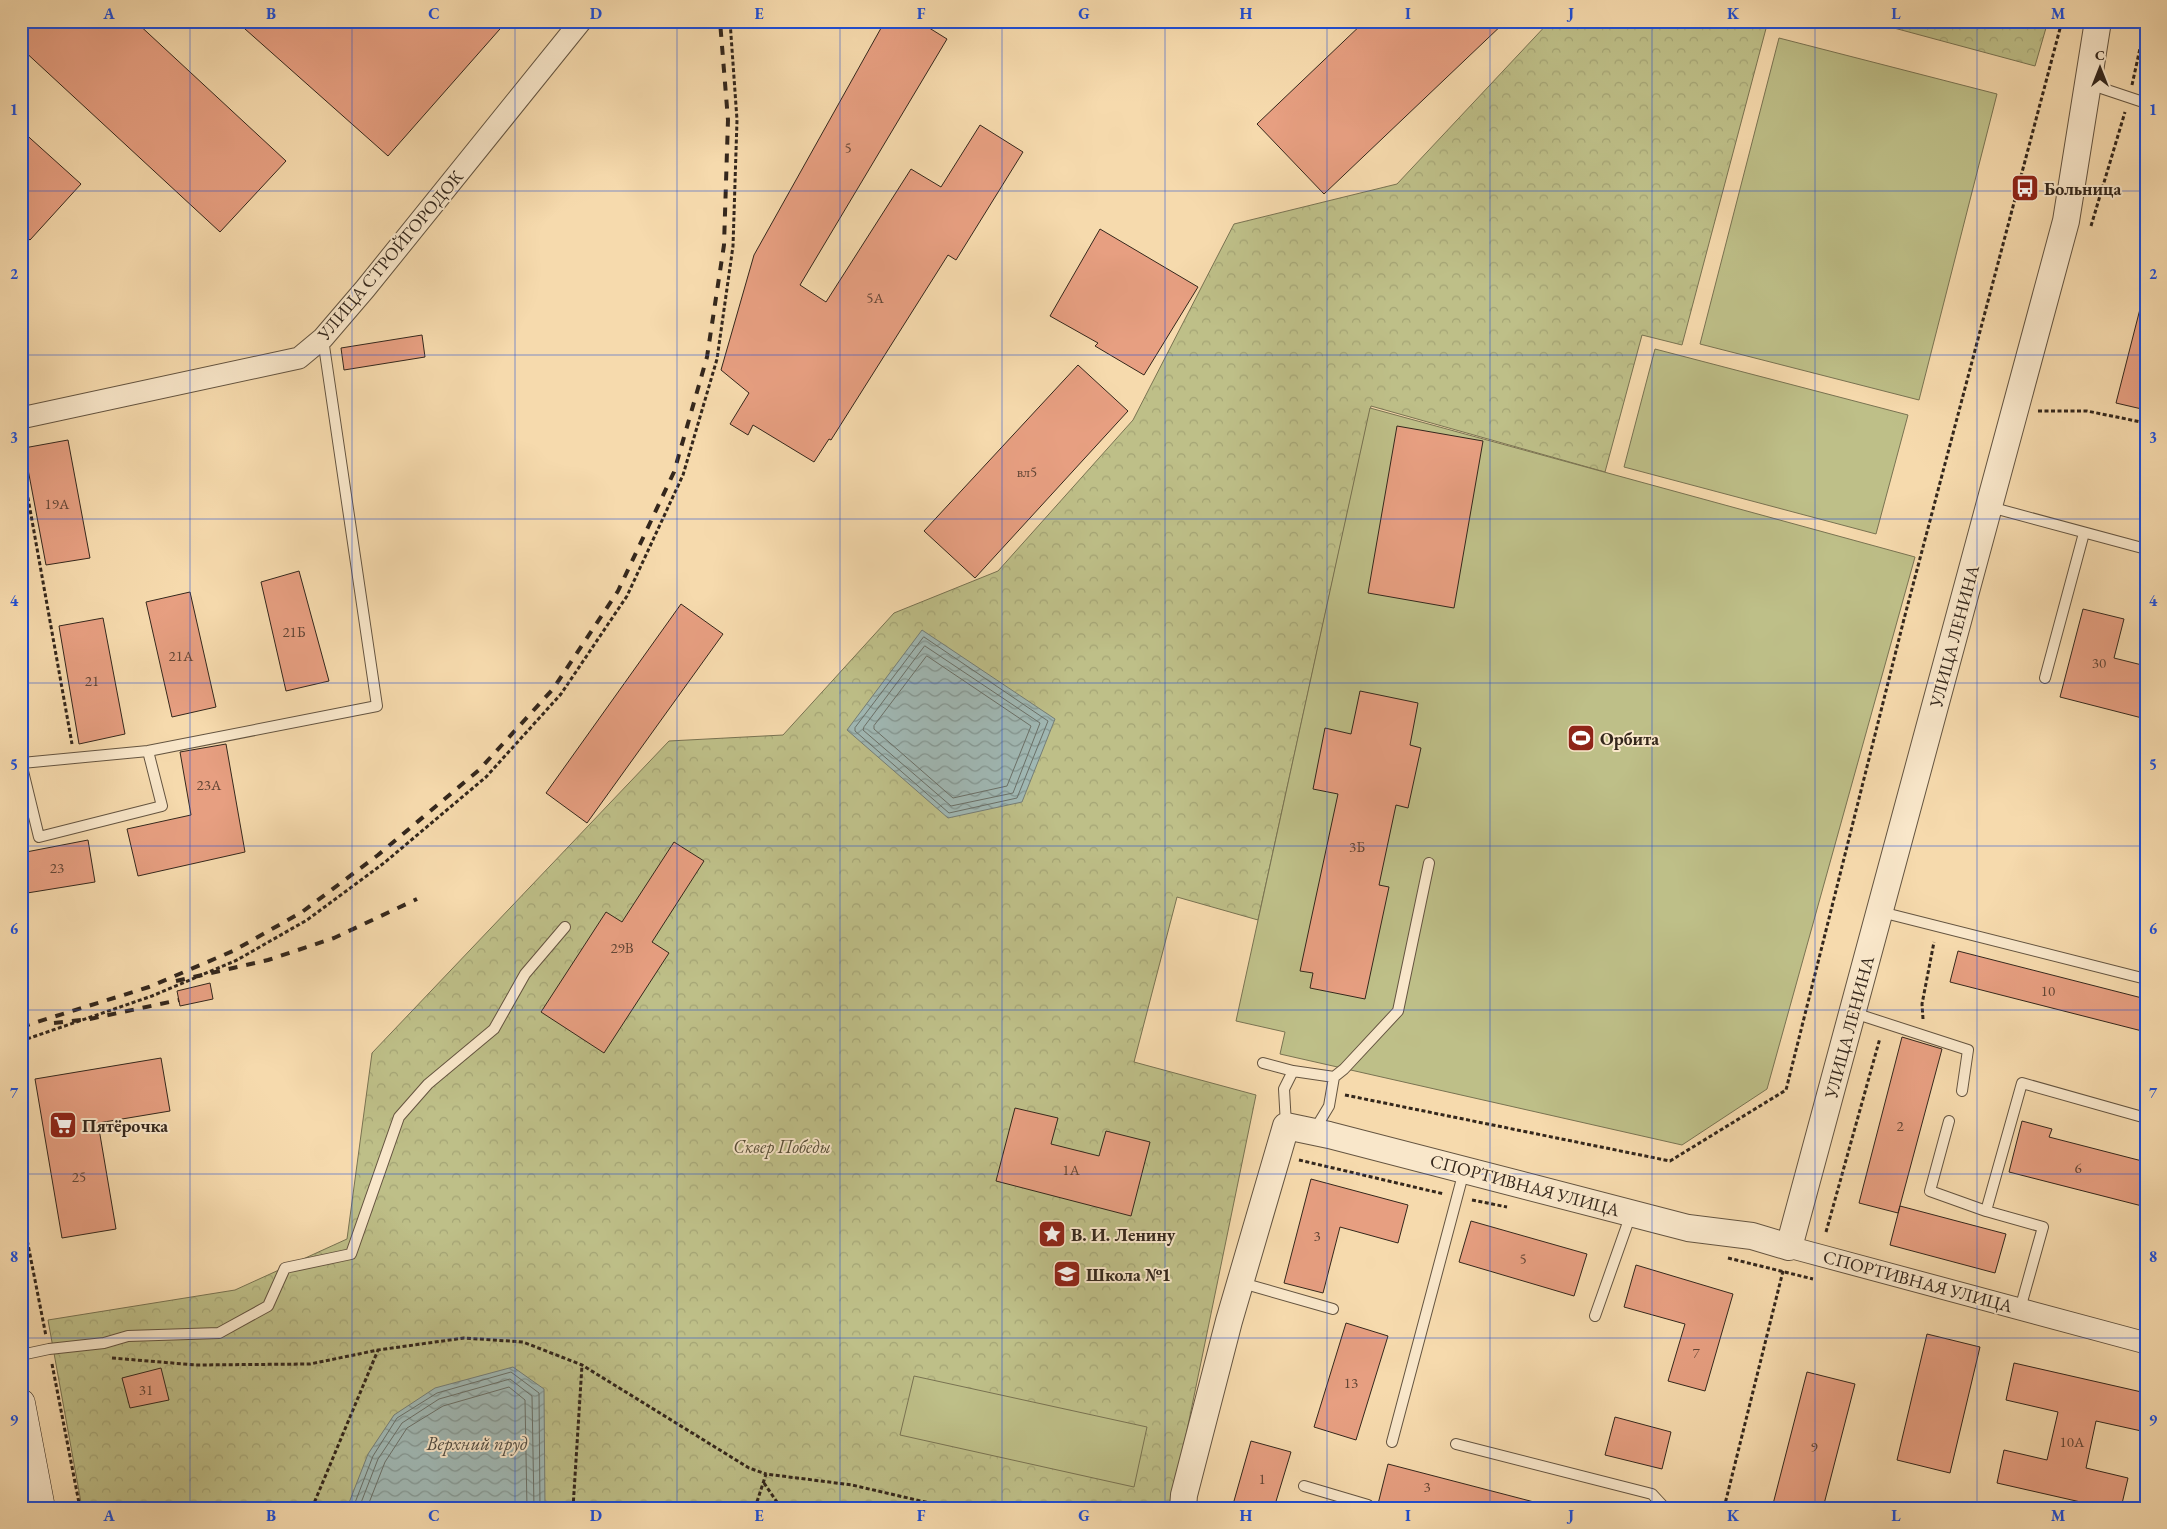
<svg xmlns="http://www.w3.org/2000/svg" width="2167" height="1529" font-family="'EB Garamond',serif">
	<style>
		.forest { fill: url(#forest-crowns); stroke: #797352 }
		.garden { fill: #bebf88; stroke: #797352 }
		.water { fill: url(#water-waves); stroke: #757e77 }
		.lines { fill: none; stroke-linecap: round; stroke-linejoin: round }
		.shore { stroke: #6a7068; stroke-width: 1 }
		.building { fill: #e79f81; stroke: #34271c }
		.service-casing { stroke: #645440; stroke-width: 12 }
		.minor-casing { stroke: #645440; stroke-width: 23 }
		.tertiary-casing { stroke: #645440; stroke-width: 28 }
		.secondary-casing { stroke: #34271c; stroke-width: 29 }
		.path { stroke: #34271c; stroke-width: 3; stroke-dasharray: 4 2.5; stroke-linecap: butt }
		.service { stroke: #f9e7ca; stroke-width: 10 }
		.minor { stroke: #f9e7ca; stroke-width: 21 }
		.tertiary { stroke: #f9e7ca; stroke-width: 26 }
		.secondary { stroke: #f9e7ca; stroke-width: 28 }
		.rail { stroke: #34271c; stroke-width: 4; stroke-dasharray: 9 9; stroke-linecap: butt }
		.grid { fill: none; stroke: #1d4ed8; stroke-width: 1; stroke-opacity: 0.55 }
		.labels { text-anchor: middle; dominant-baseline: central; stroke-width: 4; stroke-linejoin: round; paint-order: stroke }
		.number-label { font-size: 15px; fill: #614535 }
		.poi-label { font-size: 18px; font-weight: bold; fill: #34271c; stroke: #f9e7ca; text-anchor: start }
		.street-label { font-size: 18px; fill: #34271c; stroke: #f9e7ca }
		.park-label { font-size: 18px; font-style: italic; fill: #564d37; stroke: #f9e7ca }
		.water-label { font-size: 19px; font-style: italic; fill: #4f4b42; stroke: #f9e7ca }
		.neatline { fill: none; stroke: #1d4ed8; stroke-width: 2 }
		.grid-label { font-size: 16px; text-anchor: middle; font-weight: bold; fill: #1d4ed8 }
	</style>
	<defs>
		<pattern id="forest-crowns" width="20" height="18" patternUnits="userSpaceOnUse" patternTransform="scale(1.25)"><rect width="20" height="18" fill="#bebf88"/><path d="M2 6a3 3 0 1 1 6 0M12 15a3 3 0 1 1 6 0" fill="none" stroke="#a4a475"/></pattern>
		<pattern id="water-waves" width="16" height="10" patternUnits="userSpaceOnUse" patternTransform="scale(1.25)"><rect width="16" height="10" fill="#a0b8b4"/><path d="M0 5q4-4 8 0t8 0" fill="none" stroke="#839692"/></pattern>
	</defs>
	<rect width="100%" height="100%" fill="#f6daad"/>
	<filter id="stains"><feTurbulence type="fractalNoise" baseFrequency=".004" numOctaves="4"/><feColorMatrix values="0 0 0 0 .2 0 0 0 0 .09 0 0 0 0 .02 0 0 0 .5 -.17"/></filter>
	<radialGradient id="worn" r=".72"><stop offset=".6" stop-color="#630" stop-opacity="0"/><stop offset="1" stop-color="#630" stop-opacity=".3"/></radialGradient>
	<path class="forest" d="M1550,21h218l-86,324 -40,-10 -37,137 -234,-66 -113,514 -81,-23 -43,165 122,33 -85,413h-1089l-34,-188 187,-30 112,-51 25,-186 297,-312 114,-6 111,-122 104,-42 135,-151 101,-196 163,-40z
		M1868,21h180l-13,45z"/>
	<path class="garden" d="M1779,38l218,56 -78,306 -219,-56z
		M1655,349l253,66 -32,119 -252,-67z
		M1370,408l545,149 -148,532 -85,56 -402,-91 5,-22 -49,-11z
		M914,1376l233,51 -13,60 -234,-52z"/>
	<path class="water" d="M922,630l133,89 -33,83 -74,16 -101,-88z
		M513,1367l31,22 1,119h-198l21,-54 26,-39 41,-27z"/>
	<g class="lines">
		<path class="shore" d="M924,637l124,84 -31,77 -68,15 -94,-82v-3z
			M925,646l115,77 -27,70 -62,13 -88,-76 1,-3z
			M927,656l104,70 -24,60 -54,12 -79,-69v-3z
			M353,1508l20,-52 24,-38 40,-25 74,-21 28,21 1,115
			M359,1508l19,-49 24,-36 37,-24 71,-20 22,17 2,112
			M367,1508l18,-46 22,-34 36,-22 66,-19 16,13 2,108"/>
	</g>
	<path class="building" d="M21,21h114l151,140 -66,71 -199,-184z
		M236,21h271l-119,135z
		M885,21h33l29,18 -147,246 26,17 85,-133 30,18 39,-62 43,27 -67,108 -8,-5 -117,185 -2,-1 -15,23 -61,-37 -5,10 -18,-11 19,-31 -28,-23 33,-115z
		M1365,21h141l-182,173 -67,-70z
		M21,130l60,54 -51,56 -9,-7z
		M1100,229l98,58 -54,88 -49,-29 3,-3 -48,-27z
		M2140,309l6,1v100l-30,-7z
		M422,335l3,22 -81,13 -3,-22z
		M1078,365l50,46 -153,167 -51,-47z
		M1397,426l86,15 -29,167 -86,-15z
		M68,440l22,118 -44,7 -22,-117z
		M299,571l30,110 -43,10 -25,-109z
		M190,592l26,115 -44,10 -26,-115z
		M681,604l42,30 -136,189 -41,-30z
		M2083,609l41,10 -10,39 32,8v53l-86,-22z
		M103,618l22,116 -46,10 -20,-118z
		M1360,691l58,12 -8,42 11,3 -13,60 -12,-3 -17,80 10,2 -24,112 -55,-11 3,-15 -13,-2 38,-177 -25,-5 12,-61 26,6z
		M226,744l19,108 -107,24 -11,-47 64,-14 -11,-63z
		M88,840l7,42 -74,12v-41z
		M674,842l30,19 -52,81 17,11 -65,100 -63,-41 65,-100 16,10z
		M1958,951l188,48v33l-196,-50z
		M210,983l3,16 -33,7 -3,-15z
		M1902,1037l40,12 -44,164 -39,-10z
		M161,1058l9,53 -72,12 18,106 -54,9 -27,-159z
		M1015,1108l43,10 -7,26 48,12 7,-25 44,11 -19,74 -135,-35z
		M2022,1121l30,8 -3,8 97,25v45l-137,-35z
		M1311,1179l97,26 -10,38 -58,-16 -17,66 -39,-10z
		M1900,1206l106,28 -11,39 -105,-28z
		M1471,1221l116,33 -13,42 -115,-34z
		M1636,1265l97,29 -28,97 -37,-10 17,-57 -61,-17z
		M1346,1323l42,13 -32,104 -42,-13z
		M1927,1334l53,13 -30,126 -53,-13z
		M2014,1363l132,30v39l-50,-11 -10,47 42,10 -7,30h-14l-110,-25 7,-33 43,10 11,-48 -52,-12z
		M161,1368l8,32 -39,8 -8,-30z
		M1807,1372l48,12 -32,124h-51z
		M1615,1417l56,15 -9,37 -57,-14z
		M1251,1441l40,11 -17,56h-42z
		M1388,1464l146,38 -1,6h-156z"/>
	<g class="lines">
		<g class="service-casing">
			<path id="service" d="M2089,84l57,19
				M1990,507l156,42
				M2045,678l39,-145
				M21,763l18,74 123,-31 -14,-55
				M22,763l126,-12 229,-45 -54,-367
				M1881,912l265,67
				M1854,1013l114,37 -6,41
				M1263,1063l30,8
				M1334,1077l10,-8 54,-58 31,-148
				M1949,1121l-19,70 56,20
				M1286,1125l-2,-36 9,-18 41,6 -5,29 -15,25
				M1242,1283l91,26
				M2020,1309l23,-82 -57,-16 36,-128 124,35
				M1595,1316l36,-102
				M21,1355l28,-6 55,-6 24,-7 91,-3 49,-27 17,-38 66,-14 48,-137 29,-33 66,-55 31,-55 40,-47
				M1392,1442l72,-271
				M1456,1444l196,50 13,14
				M1304,1486l64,19 -1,3"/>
		</g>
		<g class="minor-casing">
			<path id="minor" d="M21,418l278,-60 24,-20 42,-49 216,-268
				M1789,1247l357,96"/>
		</g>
		<g class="tertiary-casing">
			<path id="tertiary" d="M1183,1508l1,-13 45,-174 57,-195 43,9 359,93 64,8 37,11 277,-1026 32,-200"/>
		</g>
		<g class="secondary-casing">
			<path id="secondary" d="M21,1403l20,105"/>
		</g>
		<path class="path" d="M2132,85l14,-64
			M2091,226l34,-114
			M2038,411h49l59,12
			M21,459l51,285
			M1923,1019l-1,-15 12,-62
			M21,1041l131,-45 85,-36 70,-40 77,-57 102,-86 75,-83 66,-98 56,-121 34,-116 16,-113 4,-126 -7,-99
			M1345,1095l325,66 116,-71 118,-471 158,-598
			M1299,1160l145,34
			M1472,1200l35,7
			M21,1209l25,127
			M1826,1232l54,-194
			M1728,1258l85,21
			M112,1358l84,7 114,-1 68,-14 86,-12 59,4 59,23 167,103 17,6
			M52,1364l28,144
			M764,1483l17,25
			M312,1508l66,-158
			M573,1508l9,-143
			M755,1508l11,-34 86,11 99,23
			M1724,1508l59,-237"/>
		<use href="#service" class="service"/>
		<use href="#minor" class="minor"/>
		<use href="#tertiary" class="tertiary"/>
		<use href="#secondary" class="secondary"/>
		<path class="rail" d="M176,981l92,-21 66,-22 83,-39
			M54,1023l36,-4 89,-19
			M21,1027l128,-40 84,-36 69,-39 76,-57 101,-85 74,-81 65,-98 56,-119 33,-115 17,-112 4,-125 -8,-99"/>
	</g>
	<path class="grid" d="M190,21v1487M352,21v1487M515,21v1487M677,21v1487M840,21v1487M1002,21v1487M1165,21v1487M1327,21v1487M1490,21v1487M1652,21v1487M1815,21v1487M1977,21v1487M21,191h2125M21,355h2125M21,519h2125M21,683h2125M21,846h2125M21,1010h2125M21,1174h2125M21,1338h2125"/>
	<defs>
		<g id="bus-square" transform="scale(1.4375)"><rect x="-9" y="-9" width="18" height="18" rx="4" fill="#8f2418" stroke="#f9e7ca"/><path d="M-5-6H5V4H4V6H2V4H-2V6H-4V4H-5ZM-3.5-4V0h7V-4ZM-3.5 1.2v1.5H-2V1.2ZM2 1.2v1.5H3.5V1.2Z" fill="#fff"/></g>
		<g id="stadium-square" transform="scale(1.4375)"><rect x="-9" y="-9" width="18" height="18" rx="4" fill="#8f2418" stroke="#f9e7ca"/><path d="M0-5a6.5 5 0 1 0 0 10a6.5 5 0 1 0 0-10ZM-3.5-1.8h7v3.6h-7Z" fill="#fff"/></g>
		<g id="supermarket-square" transform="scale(1.4375)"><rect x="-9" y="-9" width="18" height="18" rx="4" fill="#8f2418" stroke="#f9e7ca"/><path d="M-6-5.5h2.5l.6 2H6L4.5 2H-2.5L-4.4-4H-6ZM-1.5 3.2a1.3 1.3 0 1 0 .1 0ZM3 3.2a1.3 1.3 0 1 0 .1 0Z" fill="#fff"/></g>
		<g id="sight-square" transform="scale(1.4375)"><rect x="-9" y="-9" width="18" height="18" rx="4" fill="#8f2418" stroke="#f9e7ca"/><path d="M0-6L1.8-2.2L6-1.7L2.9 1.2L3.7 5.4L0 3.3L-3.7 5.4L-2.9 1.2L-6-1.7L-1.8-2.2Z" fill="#fff"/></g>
		<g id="school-square" transform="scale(1.4375)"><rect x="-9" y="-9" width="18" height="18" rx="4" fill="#8f2418" stroke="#f9e7ca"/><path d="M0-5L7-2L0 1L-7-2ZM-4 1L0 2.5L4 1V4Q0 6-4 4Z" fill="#fff"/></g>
	</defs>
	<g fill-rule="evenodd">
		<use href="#bus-square" x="2025" y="188"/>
		<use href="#stadium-square" x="1581" y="738"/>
		<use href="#supermarket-square" x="63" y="1125"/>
		<use href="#sight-square" x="1052" y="1234"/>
		<use href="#school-square" x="1067" y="1274"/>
	</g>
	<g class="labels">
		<g class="number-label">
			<text x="848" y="147">5</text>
			<text x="875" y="297">5А</text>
			<text x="1027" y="471">вл5</text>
			<text x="57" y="503">19А</text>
			<text x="294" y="631">21Б</text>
			<text x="181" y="655">21А</text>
			<text x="2099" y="662">30</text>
			<text x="92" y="680">21</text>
			<text x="209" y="784">23А</text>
			<text x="1357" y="846">3Б</text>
			<text x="57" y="867">23</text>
			<text x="622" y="947">29В</text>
			<text x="2048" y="990">10</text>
			<text x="1900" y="1125">2</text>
			<text x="2078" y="1167">6</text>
			<text x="1071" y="1169">1А</text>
			<text x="79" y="1176">25</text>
			<text x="1317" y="1235">3</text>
			<text x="1523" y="1258">5</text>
			<text x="1696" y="1352">7</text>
			<text x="1351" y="1382">13</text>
			<text x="146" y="1389">31</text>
			<text x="2072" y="1441">10А</text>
			<text x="1814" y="1446">9</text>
			<text x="1262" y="1478">1</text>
			<text x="1427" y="1486">3</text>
		</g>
		<g class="poi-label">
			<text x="2044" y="188">Больница</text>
			<text x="1600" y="738">Орбита</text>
			<text x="82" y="1125">Пятёрочка</text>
			<text x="1071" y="1234">В. И. Ленину</text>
			<text x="1086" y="1274">Школа №1</text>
		</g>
		<g class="street-label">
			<text transform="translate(390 255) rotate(-50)">УЛИЦА СТРОЙГОРОДОК</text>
			<text transform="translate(1954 636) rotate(-75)">УЛИЦА ЛЕНИНА</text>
			<text transform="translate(1849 1027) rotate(-75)">УЛИЦА ЛЕНИНА</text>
			<text transform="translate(1525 1185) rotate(15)">СПОРТИВНАЯ УЛИЦА</text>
			<text transform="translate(1918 1281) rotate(15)">СПОРТИВНАЯ УЛИЦА</text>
		</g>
		<g class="park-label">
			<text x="782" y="1146">Сквер Победы</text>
		</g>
		<g class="water-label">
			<text x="477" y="1443">Верхний пруд</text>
		</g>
	</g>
	<rect width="2167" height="1529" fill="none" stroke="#f6daad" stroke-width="55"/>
	<g transform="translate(2100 68)" stroke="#f9e7ca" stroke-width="4" paint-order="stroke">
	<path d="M0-4L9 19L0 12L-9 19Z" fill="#34271c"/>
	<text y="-8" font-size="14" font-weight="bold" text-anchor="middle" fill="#34271c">С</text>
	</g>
	<rect x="28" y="28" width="2112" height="1474" class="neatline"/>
	<g class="grid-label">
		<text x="109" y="19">A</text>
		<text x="271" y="19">B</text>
		<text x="434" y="19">C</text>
		<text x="596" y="19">D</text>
		<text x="759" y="19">E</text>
		<text x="921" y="19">F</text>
		<text x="1084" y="19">G</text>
		<text x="1246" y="19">H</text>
		<text x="1408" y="19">I</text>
		<text x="1571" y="19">J</text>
		<text x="1733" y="19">K</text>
		<text x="1896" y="19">L</text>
		<text x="2058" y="19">M</text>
		<text x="14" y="115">1</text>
		<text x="2153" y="115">1</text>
		<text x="14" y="279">2</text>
		<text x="2153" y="279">2</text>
		<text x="14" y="443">3</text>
		<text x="2153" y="443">3</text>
		<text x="14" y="606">4</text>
		<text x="2153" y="606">4</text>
		<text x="14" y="770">5</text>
		<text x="2153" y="770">5</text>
		<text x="14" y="934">6</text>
		<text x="2153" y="934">6</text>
		<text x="14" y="1098">7</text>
		<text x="2153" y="1098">7</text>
		<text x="14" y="1262">8</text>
		<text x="2153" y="1262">8</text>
		<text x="14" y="1425">9</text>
		<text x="2153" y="1425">9</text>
		<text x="109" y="1521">A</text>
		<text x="271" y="1521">B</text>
		<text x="434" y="1521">C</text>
		<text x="596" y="1521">D</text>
		<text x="759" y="1521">E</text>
		<text x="921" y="1521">F</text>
		<text x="1084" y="1521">G</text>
		<text x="1246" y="1521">H</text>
		<text x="1408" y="1521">I</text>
		<text x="1571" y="1521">J</text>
		<text x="1733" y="1521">K</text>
		<text x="1896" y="1521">L</text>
		<text x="2058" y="1521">M</text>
	</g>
	<rect width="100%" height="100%" filter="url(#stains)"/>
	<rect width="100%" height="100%" fill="url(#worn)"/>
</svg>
